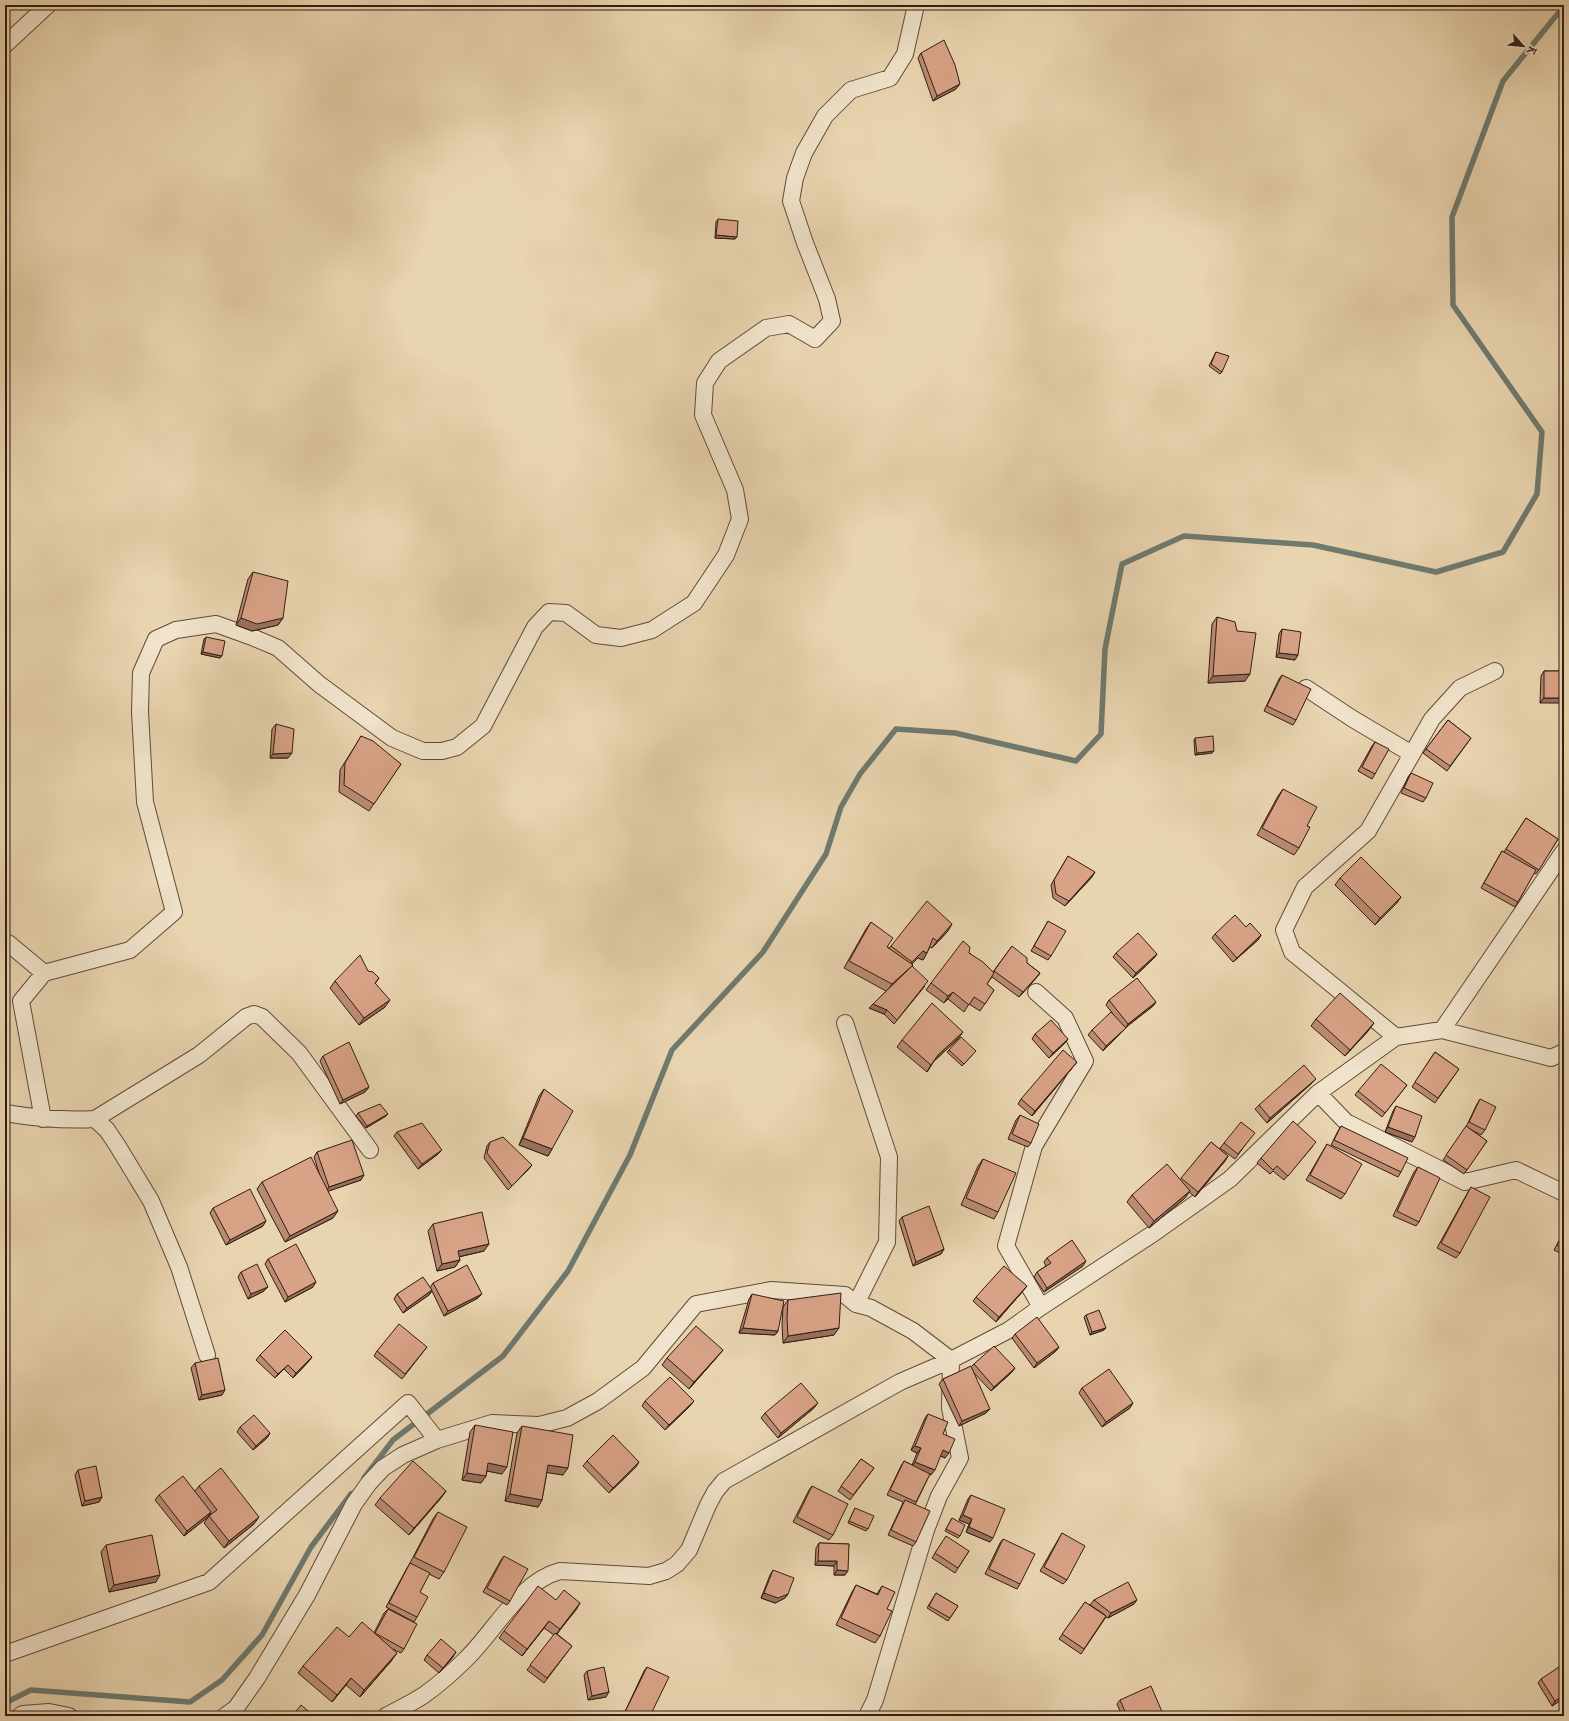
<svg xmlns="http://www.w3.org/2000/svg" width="1569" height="1721" font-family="'IM FELL French Canon',serif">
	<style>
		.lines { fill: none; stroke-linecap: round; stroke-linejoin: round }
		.stream { stroke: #6f7a6f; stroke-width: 5.5 }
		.street-casing { stroke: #604a38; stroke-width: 18 }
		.street { stroke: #f0e3cb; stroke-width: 16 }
		.wall { fill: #ba8b73; stroke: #331c11 }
		.shaded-wall { fill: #97715e; stroke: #331c11 }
		.building { fill: #d8a286; stroke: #331c11 }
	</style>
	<rect width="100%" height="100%" fill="#e8d4af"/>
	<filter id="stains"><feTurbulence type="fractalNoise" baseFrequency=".005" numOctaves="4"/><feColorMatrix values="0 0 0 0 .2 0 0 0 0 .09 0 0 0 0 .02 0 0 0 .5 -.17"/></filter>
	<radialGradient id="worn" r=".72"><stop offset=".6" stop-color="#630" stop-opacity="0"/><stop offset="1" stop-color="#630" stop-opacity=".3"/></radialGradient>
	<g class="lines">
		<path class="stream" d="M364,1478l29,-38 110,-84 65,-85 62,-116 42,-105 91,-98 63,-98 15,-47 19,-33 36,-45 59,4 121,28 25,-27 4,-85 17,-85 62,-28 129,9 123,27 67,-20 34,-58 5,-62 -89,-127 -1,-88 51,-136 61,-75
			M5,1703l26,-13 159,12 32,-22 40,-45 49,-88 40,-53"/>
		<g class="street-casing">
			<path id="street" d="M5,45l43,-40
				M1306,688l47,31 59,35
				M5,942l3,1 36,30 86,-23 44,-38 -29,-110 -5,-90 1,-39 15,-34 20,-9 40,-6 36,13 26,11 41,36 73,54 31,13h19l15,-4 26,-21 52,-99 14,-15 17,1 30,22 25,3 31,-8 42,-27 32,-48 14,-36 -5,-29 -32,-75 2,-32 14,-22 47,-33 23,-4 26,15 17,-18 -5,-22 -22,-56 -14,-42 4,-23 9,-25 21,-37 26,-26 39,-12 15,-24 11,-49
				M1036,992l29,26 20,43 -51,85 -28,100 35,61
				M845,1023l44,134 -2,85 -31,62
				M1442,1030l122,-179
				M1396,1037l-104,-85 -8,-22 21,-43 63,-56 64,-112 28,-31 35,-17
				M1318,1093l28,29 119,60 51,-12 48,23
				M5,1113c30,5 59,8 90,6l12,11 10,15 34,56 28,66 28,88
				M43,1119l-22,-118 23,-28
				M95,1119l104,-64 47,-38 8,-3 8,3 37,36 71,97
				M5,1654l204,-72 199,-179 29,37
				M20,1716l3,-2 26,-2 20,4
				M225,1716l11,-8 21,-30 50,-83 47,-91 15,-21 14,-15 20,-13 34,-15 55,-17 47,2 28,-7 31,-17 45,-33 53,-64 75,-14 74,5 11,9 15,4 42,23 38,29
				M386,1716c13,-7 26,-13 38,-21 14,-10 29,-23 42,-36 29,-28 53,-77 94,-88l89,5 17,-5 11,-7 12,-14 19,-45 7,-13 9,-11 176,-99 51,-22 58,-30 32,-23 113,-74 76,-54 88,-86 78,-56 46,-7 109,28 13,-6
				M867,1716l8,-16 51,-170 13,-34 21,-38 -10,-50 1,-48"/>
		</g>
		<use href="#street" class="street"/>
	</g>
	<path class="wall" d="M921,53l35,36 -23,12 -15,-43z
		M718,219l19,18 -2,2 -20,-1 1,-16z
		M1216,352l6,20 -2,2 -11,-8z
		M253,572l30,46 -5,7 -26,6 -16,-6 12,-46z
		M1217,617l28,64 -37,2 4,-59z
		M1282,629l13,31 -19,-3 3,-23z
		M206,637l14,21 -19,-4 3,-15z
		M1544,671h20l-24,32 1,-27z
		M1282,675l14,45 -3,5 -29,-14 15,-32z
		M1448,720l23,18 -24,33 -24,-18z
		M276,724l12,34h-18l2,-29z
		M361,736l40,28 -32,47 -30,-19 1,-22 17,-27z
		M1195,738l17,15 -17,2 -1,-15z
		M1375,742v32l-3,5 -14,-8 14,-25z
		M1411,773l15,25 -3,4 -22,-9 7,-16z
		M1283,789l24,37 -8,22 -5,7 -37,-20 21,-39z
		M1526,818l32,21 -22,35 -2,-1 -19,34 -34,-19 18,-32 3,-5 2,1z
		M1068,856l24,21 -27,29 -12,-8 -2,-13z
		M1340,878l61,19 -5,7 -21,21 -40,-40z
		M1048,921l3,35 -3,4 -17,-9z
		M871,922l16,25 2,1 2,-2 57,-15 -16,17 -2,-1 -7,13 -5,-2 -6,6 -2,4 15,18 -31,38 -10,-10 -15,-6 17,-17 -42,-23 22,-39z
		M1246,927l15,8 -3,5 -25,22 -21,-24 3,-4z
		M1012,946l15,17 13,10 -3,4 -18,20 -27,-20 -5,7 7,6 -14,21 -11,-7 -5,8 -16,-13 -4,4 -18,-13 5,-7 38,-30 24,19z
		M1116,953l41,1 -3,4 -21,20 -20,-21z
		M368,971l11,7 -4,6 10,23 -26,18 -29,-37 5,-7z
		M1109,1000l47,2 -3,4 -28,22 -3,4 -19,19 -15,-16 4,-5 21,-16 -7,-9z
		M1316,1019l53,11 -24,26 -34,-30z
		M1035,1034l33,5 -3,4 -16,15 -17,-19z
		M958,1039l-25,23 -6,10 -30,-25 5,-7z
		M949,1050l25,3 -12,13 -15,-14z
		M1435,1052l24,17 -24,34 -23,-16z
		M323,1056l46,31 -4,5 -25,12 -20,-43z
		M1073,1067l-41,49 -14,-12 3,-5z
		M1316,1079l-4,4 -45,40 -12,-14 4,-4z
		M1407,1085l-25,32 -27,-22 3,-4z
		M544,1089l8,60 -4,7 -29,-11 20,-49z
		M1480,1099l5,31 -4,5 -13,-7 19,13 -23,33 -21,-14 23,-33 11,-23z
		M1396,1106l16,36 -27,-10 8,-21z
		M358,1113l30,1 -2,2 -20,12 -10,-12z
		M1020,1115l11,28 -3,4 -20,-8 8,-19z
		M1341,1126l60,46 -3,5 -67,-32 7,-14z
		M397,1132l41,22 -20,15 -24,-33z
		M1251,1137l-16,22 -15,-11 4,-5z
		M490,1142l42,23 -4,5 -20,20 -24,-32 3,-12z
		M1211,1142l17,14 -3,5 -30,36 -6,-5 -4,6 -36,30 -22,-26 5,-7 48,-15z
		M1327,1144l18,50 -4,5 -35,-19 18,-31z
		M1313,1146l-29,34 -11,-9 -3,3 -13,-11 4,-5z
		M317,1152l44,28 -33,11 5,27 -48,24 -28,-53 5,-7 58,-6 -6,-19z
		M983,1159l15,53 -4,7 -33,-14 17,-39z
		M1418,1167l1,55 -3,4 -23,-10 21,-44z
		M1471,1187l-11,66 -4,5 -19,-10 31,-56z
		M213,1208l50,18 -37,19 -16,-32z
		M902,1217l42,32 -3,5 -28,12 -14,-45z
		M433,1224l51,27 -25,6 1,3 -5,7 -18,4 -9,-40z
		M1564,1231v24l-10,-5z
		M1047,1258l36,8 -39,26 -10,-15 3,-5 9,-6 -2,-4z
		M268,1259l45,28 -28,15 -20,-38z
		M241,1272l23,19 -16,8 -10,-22z
		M433,1283l49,11 -4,4 -34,18 -12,-25 -3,4 -26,18 -9,-14 3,-5 33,-6z
		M1023,1291l-27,31 -23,-21 3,-4z
		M752,1294l26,37 -3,4 -36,-2 10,-34z
		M788,1300l46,35 -51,8 -1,-18 1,-18z
		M1086,1315l18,15 -14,5 -6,-18z
		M1015,1334l44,13 -3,4 -22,17 -22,-30z
		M427,1347l-25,32 -28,-23 3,-5z
		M260,1355l52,2 -3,4 -16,17 -9,-9 -9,9 -19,-18z
		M718,1356l-29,33 -27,-24 5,-7z
		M195,1363l27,32 -23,5 -8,-32z
		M974,1364l41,4 -4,5 -20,18 -18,-19 13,41 -27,13 -20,-42 4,-5 28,-12z
		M1082,1388l48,20 -28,19 -23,-34z
		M645,1401l45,5 -25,24 -23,-24z
		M814,1408l-36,30 -17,-20 4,-5z
		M928,1414l15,20 2,24 -5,-2 -9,19 -1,-1 -15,31 1,37 -3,4 -25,-11 14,-30 1,-3 -16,-7 14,-29 3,-5 8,4 5,-12 -6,-3 14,-32z
		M475,1425l27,49 -15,-3 -1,5 -5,7 -19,-3 8,-48z
		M522,1426l41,49 -16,-3 -5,28 -4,7 -33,-6 12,-68z
		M240,1427l30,6 -3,5 -14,12 -16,-18z
		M861,1459l13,9 -24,32 -12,-9z
		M587,1461l49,6 -27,26 -26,-27z
		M78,1470l24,27 -3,5 -17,4 -7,-31z
		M199,1486l55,38 -30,24 -20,-25 5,-7 2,-2h-1l-2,3 -24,19 -29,-36 4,-5 36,-4z
		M812,1486l21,49 -4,5 -36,-18 16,-32z
		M446,1491l-5,7 -32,37 -34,-30 5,-7z
		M971,1495l19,47 -24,-10 3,-8 -10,-4 9,-21z
		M855,1508l13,21 -2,2 -18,-8z
		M438,1512l6,60 -5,7 -10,-5 -9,18 -3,25 -3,5 -28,-15 21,-39 3,-5 23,-44z
		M952,1518l8,18 -2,2 -13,-7z
		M1062,1533l5,47 -4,4 -23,-13z
		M1003,1539l17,45 -3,5 -32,-15 15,-31z
		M943,1541l26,10 -14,22 -23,-15z
		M819,1543l30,1 -4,31h-11v-9l-19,-1 1,-17z
		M106,1545l50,37 -47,10 -8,-40z
		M504,1556l6,45 -3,4 -24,-13 18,-32z
		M773,1570l15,24 -3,4 -10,5 -14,-5 9,-23z
		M856,1585l21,9 5,-8 5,23 -7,27 -5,7 -39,-18 16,-33z
		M936,1593l22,13 -10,15 -21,-13z
		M556,1600l24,3 -23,31 15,12 -28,37 -17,-13 27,-35 -10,-7 -22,28 -23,-18 5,-7z
		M1094,1600l40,4 -26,14 -2,-1 -25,37 -22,-15 26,-37 20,13 -15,-10z
		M388,1609l16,40 -3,4 -8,-4 -1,11 -32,37 -14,-12 -14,17 -34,-29 5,-7 46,-29 25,-4 10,-20z
		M427,1655l26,2 -14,16 -15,-13z
		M647,1667l3,49h-27l21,-45z
		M1564,1668v30l-12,8 -14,-23 3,-4z
		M587,1671l19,26 -18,3 -4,-25z
		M1120,1700l43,14 -2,2h-39l-5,-12z"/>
	<path class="shaded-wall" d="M960,84l-4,5 -23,12 4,-5z
		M716,235l21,2 -2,2 -20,-1z
		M241,618h42l-5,7 -26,6 -16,-6z
		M203,652l19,4 -2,2 -19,-4z
		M1279,653l19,2 -3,5 -19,-3z
		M1250,674l-5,7 -37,2 5,-7z
		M1544,698h20v5h-24z
		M1214,751l-2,2 -17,2 2,-2z
		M292,753l-4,5h-18l3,-4z
		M1095,872l-3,5 -27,29 4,-5z
		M1401,897l-5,7 -21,21 5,-7z
		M952,924l-4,7 -16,17 5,-7z
		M1261,935l-3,5 -25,22 4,-4z
		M923,951l4,2 -4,7 -5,-2 -11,11 5,-7z
		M1157,954l-3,4 -21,20 3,-5z
		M913,965l-5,7 -21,19 5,-7z
		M1040,973l-3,4 -18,20 4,-5z
		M953,992l-5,7 -4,4 4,-7z
		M390,1000l-5,7 -26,18 5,-7z
		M1156,1002l-3,4 -28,22 -3,4 -19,19 3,-5 19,-17 3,-5z
		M873,1004l14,6 -3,4 -15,-6z
		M1374,1023l-5,7 -24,26 5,-6z
		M963,1032l-5,7 -25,23 -6,10 11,-17z
		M1068,1039l-3,4 -16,15 4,-5z
		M1077,1062l-4,5 -41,49 3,-5z
		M1316,1079l-4,4 -45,40 3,-5z
		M369,1087l-4,5 -25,12 3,-4z
		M388,1114l-2,2 -20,12 1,-2z
		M1388,1127l27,10 -3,5 -27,-10z
		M523,1138l29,11 -4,7 -29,-11z
		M442,1150l-4,4 -20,15 4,-5z
		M1228,1156l-3,5 -30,36 3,-5z
		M364,1175l-3,5 -35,12 3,-5z
		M1190,1191l-5,7 -36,30 5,-7z
		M338,1211l-5,7 -48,24 5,-6z
		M266,1221l-3,5 -37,19 4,-5z
		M489,1244l-5,7 -31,7 5,-7z
		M944,1249l-3,5 -28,12 3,-4z
		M460,1260l-5,7 -18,4 5,-7z
		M1086,1261l-3,5 -39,26 3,-4z
		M316,1282l-3,5 -28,15 3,-5z
		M1027,1286l-4,5 -27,31 3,-5z
		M268,1287l-4,4 -16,8 3,-5z
		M432,1290l-3,5 -26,18 4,-5z
		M482,1294l-4,4 -34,18 4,-5z
		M743,1328l35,3 -3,4 -36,-2z
		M839,1328l-5,7 -51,8 5,-7z
		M1106,1328l-2,2 -14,5 2,-3z
		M1059,1347l-3,4 -22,17 3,-5z
		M723,1350l-5,6 -29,33 5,-7z
		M312,1357l-3,4 -16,17 3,-5z
		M288,1365l-13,13 3,-4z
		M1015,1368l-4,5 -20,18 3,-4z
		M225,1390l-3,5 -23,5 3,-5z
		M694,1401l-4,5 -25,24 4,-5z
		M818,1403l-4,5 -36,30 3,-5z
		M1133,1403l-3,5 -28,19 4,-5z
		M990,1409l-4,4 -27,13 3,-5z
		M270,1433l-3,5 -14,12 3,-4z
		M915,1446l6,2 -4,5 -6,-3z
		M943,1450l6,3 -4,5 -6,-3z
		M639,1462l-3,5 -27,26 4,-5z
		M915,1462l20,8 -4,5 -19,-8z
		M488,1463l19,4 -5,7 -19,-4z
		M548,1465l20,3 -5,7 -20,-3z
		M467,1473l19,3 -5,7 -19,-3z
		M446,1491l-5,7 -32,37 5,-7z
		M510,1494l32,6 -4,7 -33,-6z
		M102,1497l-3,5 -17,4 3,-5z
		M211,1512l-3,5 -24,19 3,-5z
		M963,1515l9,4 -3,5 -10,-4z
		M259,1517l-5,7 -30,24 5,-7z
		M969,1527l24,11 -3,4 -24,-10z
		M818,1561h19l-3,5 -19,-1z
		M837,1570l11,1 -3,4h-11z
		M160,1575l-4,7 -47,10 5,-7z
		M764,1593l24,1 -3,4 -10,5 -14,-5z
		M1137,1600l-3,4 -26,14 3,-5z
		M580,1603l-4,7 -21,26 5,-7z
		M549,1621l-5,7 -22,28 5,-7z
		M456,1652l-3,5 -14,16 4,-5z
		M397,1653l-5,7 -32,37 4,-7z
		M351,1678l-5,7 -14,17 5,-7z
		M609,1692l-3,5 -18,3 4,-4z
		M1564,1695v3l-12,8 3,-5z"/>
	<path class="building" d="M944,40l11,25 5,19 -23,12 -16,-43z
		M718,219l20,2 -1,16 -21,-2z
		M1216,352l13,4 -7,16 -11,-8z
		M253,572l35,9 -5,37 -26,6 -16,-6z
		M1217,617l18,5 2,9 19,2 -6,41 -37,2z
		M1282,629l19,3 -3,23 -19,-2z
		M206,637l19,4 -3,15 -19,-4z
		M1544,671h20v27h-20z
		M1282,675l29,14 -15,31 -29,-14z
		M1448,720l23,18 -21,28 -24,-17z
		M276,724l18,5 -2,24 -19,1z
		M361,736l12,5 28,23 -27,40 -30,-19 1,-22z
		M1213,736l1,15 -17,2 -2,-15z
		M1375,742l14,7 -14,25 -13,-7z
		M1411,773l22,10 -7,15 -22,-10z
		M1283,789l34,18 -10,19 3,1 -11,21 -37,-20z
		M1526,818l32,21 -19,31 -33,-21z
		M1502,851l34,19 -18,32 -34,-19z
		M1068,856l27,16 -26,29 -13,-7 -2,-14z
		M1361,857l40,40 -21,21 -40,-40z
		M927,901l25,23 -15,17 -4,-3 -6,15 -4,-2 -11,11 -21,-16z
		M1235,915l11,12 4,-4 11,12 -24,23 -22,-24z
		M1048,921l18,10 -15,25 -17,-10z
		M871,922l22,16 -6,9 26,18 -21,19 -43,-23z
		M1138,933l19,21 -21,19 -20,-20z
		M963,941l7,6 -1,6 14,9 11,11 -7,11 7,6 -9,14 -11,-7 -5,8 -16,-13 -5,4 -17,-13z
		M1012,946l15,12v5l13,10 -17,19 -29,-21z
		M360,955l8,16 5,1 6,6 -4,5 15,17 -26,18 -29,-37z
		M912,966l16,15 -31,39 -10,-10 -14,-6z
		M1137,978l19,24 -28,22 -19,-24z
		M1340,993l34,30 -24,27 -34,-31z
		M932,1003l31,29 -25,23 -7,10 -29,-25z
		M1111,1012l15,16 -20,18 -14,-16z
		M1051,1020l17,19 -15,14 -18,-19z
		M961,1037l15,14 -12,13 -15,-14z
		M349,1042l20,45 -26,13 -20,-44z
		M1063,1050l14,12 -42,49 -14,-12z
		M1435,1052l24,17 -21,29 -23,-16z
		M1381,1064l26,21 -22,28 -27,-22z
		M1304,1065l12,14 -46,39 -11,-13z
		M544,1089l29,22 -21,38 -29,-11z
		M1480,1099l16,8 -11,23 -16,-8z
		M380,1104l8,10 -21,12 -9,-13z
		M1396,1106l26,10 -7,21 -27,-10z
		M1020,1115l19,9 -8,19 -19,-9z
		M1293,1121l23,21 -28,34 -11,-10 -4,4 -12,-12z
		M1241,1122l14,11 -17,21 -14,-11z
		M422,1123l20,27 -20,14 -25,-32z
		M1341,1126l67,32 -7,14 -67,-32z
		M1466,1126l21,15 -20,29 -21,-15z
		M503,1137l29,28 -20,21 -25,-33 3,-11z
		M352,1140l12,35 -35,12 -12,-35z
		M1211,1142l17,14 -30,36 -17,-14z
		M1327,1144l35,20 -17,30 -35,-19z
		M311,1157l27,54 -48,25 -28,-54z
		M983,1159l33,14 -18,39 -32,-14z
		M1167,1164l23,27 -36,30 -22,-26z
		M1418,1167l22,11 -21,44 -22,-11z
		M1471,1187l19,10 -30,56 -19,-10z
		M250,1189l16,32 -36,19 -17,-32z
		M929,1206l15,43 -28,13 -14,-45z
		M482,1212l7,32 -31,7 2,9 -18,4 -9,-40z
		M1564,1232v17l-7,-4z
		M1072,1240l14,21 -39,27 -10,-16 14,-9 -4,-5z
		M296,1244l20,38 -28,15 -20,-38z
		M257,1264l11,23 -17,7 -10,-22z
		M467,1265l15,29 -34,17 -15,-28z
		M1004,1266l23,20 -28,31 -23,-20z
		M423,1277l9,13 -25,18 -10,-14z
		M841,1293l-2,35 -51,8 -1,-18 1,-18z
		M752,1294l32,7 -6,30 -35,-3z
		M1099,1310l7,18 -14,4 -6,-17z
		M1037,1317l22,30 -22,16 -22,-29z
		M399,1324l28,23 -22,27 -28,-23z
		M696,1326l27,24 -29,32 -27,-24z
		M285,1330l27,27 -16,16 -8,-8 -10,9 -18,-19z
		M994,1346l21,22 -21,19 -20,-23z
		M218,1358l7,32 -23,5 -7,-32z
		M971,1366l19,43 -28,12 -19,-42z
		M1109,1369l24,34 -27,19 -24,-34z
		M670,1377l24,24 -25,24 -24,-24z
		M801,1383l17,20 -37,30 -16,-20z
		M928,1414l20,8 -5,12 12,5 -6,14 -6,-3 -8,20 -20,-8 6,-14 -6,-2z
		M254,1415l16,18 -14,13 -16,-19z
		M475,1425l38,7 -6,35 -19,-4 -2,13 -19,-3z
		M522,1426l51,9 -5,33 -20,-3 -6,35 -32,-6z
		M613,1435l26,27 -26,26 -26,-27z
		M861,1459l13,9 -21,27 -12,-9z
		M413,1461l33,30 -32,37 -34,-30z
		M904,1461l26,13 -14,28 -26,-12z
		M96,1466l6,31 -17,4 -7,-31z
		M221,1468l38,49 -30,24 -20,-25 8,-6 -18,-24z
		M183,1476l28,36 -24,19 -28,-36z
		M812,1486l36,18 -15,31 -36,-18z
		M971,1495l34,14 -12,29 -24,-11 3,-8 -9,-4z
		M905,1500l25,11 -14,31 -25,-12z
		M855,1508l19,8 -6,13 -19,-8z
		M438,1512l29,15 -23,45 -30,-15z
		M952,1518l13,7 -5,11 -14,-7z
		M1062,1533l23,13 -18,34 -23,-13z
		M152,1535l8,40 -46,10 -8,-40z
		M946,1536l23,15 -11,17 -23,-15z
		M1003,1539l32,15 -15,30 -31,-15z
		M819,1543l30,1 -1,27 -11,-1v-9h-19z
		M504,1556l24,13 -18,32 -23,-13z
		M410,1563l20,10 -10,19 8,5 -11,20 -28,-14z
		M773,1570l21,8 -6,16 -10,4 -14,-5z
		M1128,1582l9,18 -26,13 -17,-13z
		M856,1585l22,10 4,-9 13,6 -8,17 5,2 -12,25 -39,-18z
		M538,1586l18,14 8,-10 16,13 -20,26 -11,-8 -22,28 -23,-18z
		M936,1593l22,13 -8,12 -21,-12z
		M1085,1602l21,14 -22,33 -22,-15z
		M388,1609l29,15 -13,25 -29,-16z
		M362,1622l35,31 -33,37 -13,-12 -14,17 -34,-29 34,-39 12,10z
		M555,1633l17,13 -25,32 -17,-13z
		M441,1639l15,13 -13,16 -16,-13z
		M1562,1665l2,3v27l-9,6 -14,-22z
		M604,1667l5,25 -17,4 -5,-25z
		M647,1667l22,10 -19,39h-22l-4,-2z
		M1151,1686l12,28 -6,2h-30l-7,-16z
		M301,1705l13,11h-22z"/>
	<rect width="1569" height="1721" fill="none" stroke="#e8d4af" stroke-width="20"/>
	<rect x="6" y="6" width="1557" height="1709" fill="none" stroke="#331c11" stroke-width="2"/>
	<rect x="10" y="10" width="1549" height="1701" fill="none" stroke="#331c11"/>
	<g transform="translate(1523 46) rotate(117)" stroke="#f0e3cb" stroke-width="3" paint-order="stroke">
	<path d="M0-3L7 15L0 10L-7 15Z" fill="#331c11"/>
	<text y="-6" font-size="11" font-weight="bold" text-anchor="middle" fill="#331c11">K</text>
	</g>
	<rect width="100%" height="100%" filter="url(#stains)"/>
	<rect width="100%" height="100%" fill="url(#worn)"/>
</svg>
